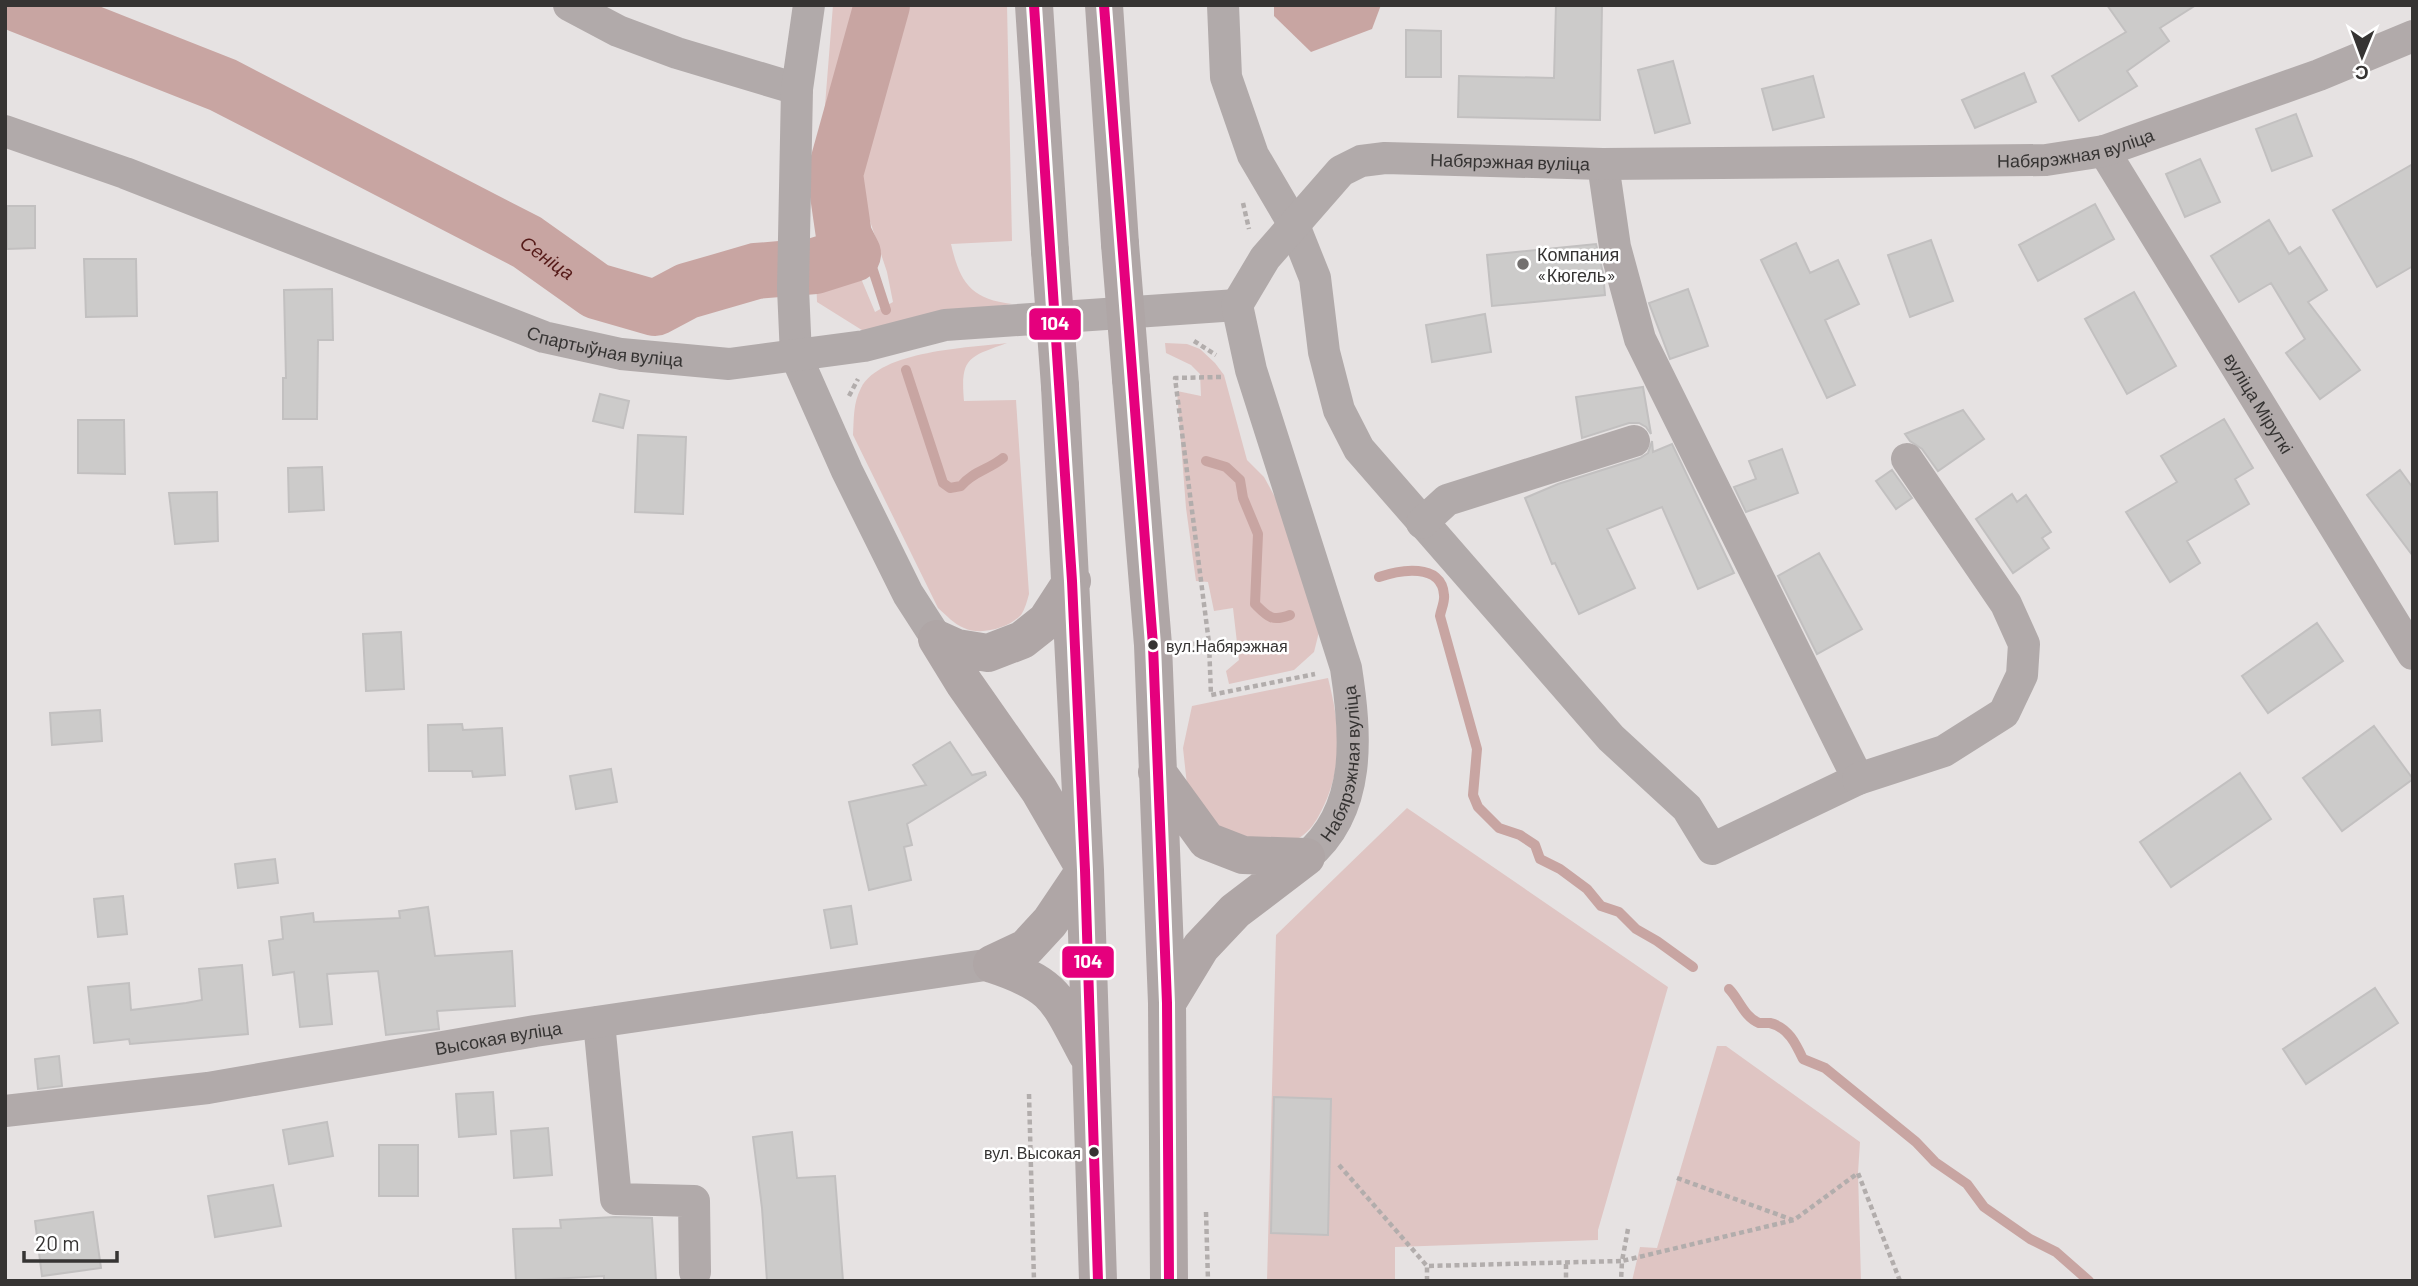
<svg xmlns="http://www.w3.org/2000/svg" width="2418" height="1286" font-family="Barlow,sans-serif">
	<style>
		.green { fill: #dfc5c3 }
		.water { fill: #c8a5a2 }
		.lines { fill: none; stroke-linecap: round; stroke-linejoin: round }
		.stream { stroke: #c8a5a2; stroke-width: 10 }
		.river { stroke: #c8a5a2; stroke-width: 56 }
		.building { fill: #cccbca; stroke: #c2c0c0; stroke-width: 2 }
		.path { stroke: #b2adac; stroke-width: 4.5; stroke-dasharray: 5 3.5; stroke-linecap: butt }
		.minor { stroke: #b1aaaa; stroke-width: 32 }
		.highway { stroke: #afa6a6; stroke-width: 38 }
		.highway-bridge { stroke: #afa6a6; stroke-width: 38 }
		.bus-1-casing { stroke: #fff; stroke-width: 16 }
		.bus-1 { stroke: #e5007d; stroke-width: 10 }
		.poi-dot { fill: #747170; stroke: #fff; stroke-width: 2.5 }
		.bus-dot { fill: #363433; stroke: #fff; stroke-width: 2.5 }
		.labels { text-anchor: middle; dominant-baseline: central; stroke-width: 5; stroke-linejoin: round; paint-order: stroke }
		.bus-label { font-size: 16px; fill: #363433; stroke: #fff; text-anchor: start }
		.street-label { font-size: 18px; fill: #363433; stroke: #fff }
		.poi-label { font-size: 18px; fill: #363433; stroke: #fff; text-anchor: start }
		.water-label { font-size: 19px; font-style: italic; fill: #551a18; stroke: #fff }
		.line-badge { stroke: #fff; stroke-width: 2.5 }
		.badge-label { font-size: 19px; text-anchor: middle; font-weight: bold; fill: #fff }
	</style>
	<rect width="100%" height="100%" fill="#e6e2e2"/>
	<path class="green" d="M833,5h35l-43,169 8,54 -14,7 5,-117z
		M905,5h102l5,236 -61,3c9,39 20,55 61,60l-104,15 -43,13 -48,-30 -1,-28 29,-7 12,2 18,43 18,-10 -6,-30 -19,-57 -21,-36 27,-94z
		M1007,343c-38,14 -47,14 -43,58l52,-1 13,194c-2,7 -4,15 -8,21 -12,13 -40,21 -57,13 -10,-4 -18,-13 -26,-20l-85,-173c1,-16 0,-32 8,-47 20,-38 108,-40 146,-45z
		M1165,343l22,1 13,5 15,14 9,12 23,85 17,17 23,42 32,113 -5,20 -20,18 -65,14 -3,-13 13,-11 -6,-52 -19,3 -6,-29 -12,-1 -10,-73 -9,-117 24,5 -1,-22 -9,-9 -25,-12z
		M1328,678c13,51 16,94 -11,141 -5,8 -14,19 -23,21 -19,4 -51,0 -70,0l-37,-55 -4,-37 9,-42z
		M1407,808l261,179 -70,243v10l-203,7v34h-128l9,-346z
		M1717,1046h9l134,96 -2,31 3,108h-229l8,-34 17,1z"/>
	<path class="water" d="M1274,5h107l-9,24 -61,23 -37,-36z"/>
	<g class="lines">
		<path class="stream" d="M853,254l18,10 15,46
			M906,370l37,113 7,5 11,-2c11,-14 29,-17 42,-28
			M1206,461l20,6 14,13 3,18 15,36 -3,70c13,13 17,18 35,11
			M1379,577c20,-7 63,-15 65,18 1,7 -3,14 -4,21l37,133 -4,46 5,12 21,21 21,7 15,10 5,14 20,10 27,20 14,17 18,6 17,17 21,12 36,26
			M1729,989c10,10 15,28 30,34 0,0 10,0 11,0 18,4 26,21 33,36l22,9 91,74 19,20 32,22 17,23 46,32 26,13 33,29"/>
		<path class="river" id="s1" d="M20,5l203,80 304,157 69,49 59,17 32,-17 69,-20 59,-5 38,-12 -9,-18 -9,-62 47,-169"/>
	</g>
	<path class="building" d="M1556,5h46l-2,115 -142,-3 1,-41 95,2z
		M2107,5h89l-36,23 9,13 -42,30 10,15 -58,35 -27,-45 74,-44z
		M1406,30l35,1v46h-35z
		M1673,61l17,62 -35,10 -17,-63z
		M2024,73l12,29 -61,26 -13,-28z
		M1813,76l11,41 -51,13 -11,-41z
		M2296,114l16,42 -40,15 -16,-42z
		M2200,159l20,43 -35,15 -19,-43z
		M2413,164v102l-36,21 -44,-77z
		M2095,204l19,35 -76,42 -19,-36z
		M7,206h28v42l-28,1z
		M2269,220l20,34 11,-7 27,43 -19,12 52,68 -40,29 -34,-46 19,-14 -34,-56 -32,19 -28,-46z
		M1931,240l22,61 -43,16 -22,-62z
		M1796,243l14,30 28,-13 21,44 -34,16 30,65 -28,13 -66,-138z
		M1596,244l7,29 2,22 -113,11 -5,-51z
		M84,259h52l1,57 -51,1z
		M332,289l1,51h-15l-1,79h-34v-41h3l-2,-88z
		M1688,289l20,57 -38,13 -21,-56z
		M2134,292l42,74 -49,28 -42,-75z
		M1485,314l6,38 -59,10 -6,-37z
		M1643,387l8,47 -5,-7 -7,-4h-10l-47,15 -6,-41z
		M600,394l29,7 -6,27 -30,-7z
		M1963,410l21,29 -46,32 -16,-22 -12,-8 -5,-7z
		M2224,419l29,49 -18,11 14,25 -62,37 13,22 -30,19 -44,-70 51,-30 -16,-26z
		M78,420h46l1,54 -47,-1z
		M638,435l48,2 -3,77 -48,-2z
		M1652,441l1,11 19,-8 62,129 -36,16 -36,-82 -55,22 28,59 -56,26 -24,-51 -3,1 -27,-66 33,-14 82,-26 8,-5z
		M1782,449l16,44 -52,19 -12,-25 22,-8 -7,-18z
		M322,467l2,43 -35,2 -1,-44z
		M1892,470l20,28 -16,11 -20,-28z
		M2400,470l13,18v68l-46,-61z
		M217,492l1,49 -43,3 -6,-51z
		M2012,494l5,8 9,-7 25,37 -9,6 7,10 -36,25 -37,-54z
		M1819,553l43,76 -45,25 -39,-78z
		M2317,623l26,38 -75,52 -26,-37z
		M401,632l3,57 -38,2 -3,-57z
		M100,710l2,31 -50,4 -2,-32z
		M462,724l1,6 39,-2 3,47 -32,2 -1,-6h-43l-1,-46z
		M2374,726l39,53 -71,52 -39,-53z
		M950,742l22,33 13,-3 1,3 -79,49 5,21 -8,2 7,33 -42,10 -20,-88 77,-17 -13,-20z
		M611,769l6,33 -41,7 -6,-33z
		M2240,773l31,46 -100,68 -31,-45z
		M275,859l3,24 -40,5 -3,-24z
		M123,896l4,38 -29,3 -4,-38z
		M851,906l6,38 -26,4 -7,-38z
		M428,907l7,49 77,-5 3,55 -78,5 2,18 -53,6 -8,-64 -51,3 5,50 -32,3 -6,-55 -21,3 -4,-34 14,-2 -2,-22 32,-4 1,9 86,-4 -1,-7z
		M242,965l6,69 -118,10 -1,-5 -35,4 -6,-56 41,-4 2,27 55,-7 16,-3 -3,-31z
		M2375,988l23,35 -92,61 -23,-35z
		M59,1056l3,30 -24,3 -3,-30z
		M493,1092l3,42 -37,3 -3,-43z
		M1274,1097l57,2 -3,136 -57,-2z
		M327,1122l6,34 -44,8 -6,-34z
		M548,1128l4,47 -38,3 -3,-47z
		M792,1132l5,46 38,-2 8,105h-76l-5,-73 -9,-71z
		M379,1145h39v51h-39z
		M273,1185l8,41 -66,11 -7,-41z
		M93,1212l8,56 -59,8 -7,-55z
		M615,1217l37,1 4,63h-52v-5l-88,5 -3,-52 48,-1 -1,-8z"/>
	<g class="lines">
		<path class="path" d="M1243,203l6,26
			M1194,341l22,14
			M1221,377l-46,1 34,265 2,52 104,-21
			M849,396l9,-17
			M1185,644l24,-1
			M1029,1094l5,187
			M1030,1154l30,1
			M1339,1165l88,101
			M1677,1178l116,42
			M1206,1212l2,69
			M1628,1229l-6,32 172,-41 64,-47 42,108
			M1566,1264v17
			M1427,1281v-15l195,-5 -1,20"/>
		<g class="minor">
			<path d="M569,5l49,26 59,22 120,36"/>
			<path d="M809,5l-12,84 -4,199 3,68 51,115 61,123 29,45"/>
			<path d="M1223,5l3,72 27,78 40,68 22,55 9,74 15,58 20,39 252,289 76,70 25,41 146,-70 -218,-440 -25,-92 -12,-83"/>
			<path id="s2" d="M5,131l120,42 419,164 77,17 108,10 135,-18 81,-21 292,-20"/>
			<path id="s3" d="M2104,151l309,503"/>
			<path d="M1422,523l25,-23 187,-59"/>
			<path d="M1858,779l86,-28 60,-38 18,-38 2,-31 -18,-40 -99,-145"/>
			<path id="s4" d="M1306,857c57,-47 50,-124 40,-189l-95,-298 -14,-65 28,-47 76,-87 20,-10 24,-3 218,6 443,-4 58,-9 215,-76 94,-39"/>
			<path d="M599,1022l17,177 78,2 1,71"/>
			<path id="s5" d="M5,1111l203,-23 327,-57 457,-67"/>
		</g>
		<path class="highway" d="M1034,5l16,246
			M1104,5l16,239
			M1131,379l22,266 14,358 2,278
			M1060,386l25,484 13,411
			M937,639l27,44 75,107 43,74
			M937,639l20,9 31,5 34,-13 24,-19 26,-40
			M1157,772l50,69 36,14 63,2
			M992,964c64,21 65,34 95,90
			M992,964l34,-16 24,-26 35,-52
			M1167,1003l34,-56 34,-36 71,-54"/>
		<path class="highway-bridge" d="M1120,244l11,135
			M1050,251l10,135"/>
		<g class="bus-1-casing">
			<path id="bus-1" d="M1034,5l38,576 13,289 13,411
				M1104,5l49,640 14,358 2,278"/>
		</g>
		<use href="#bus-1" class="bus-1"/>
	</g>
	<circle class="poi-dot" cx="1523" cy="264" r="7"/>
	<g class="bus-dot">
		<circle cx="1153" cy="645" r="6"/>
		<circle cx="1094" cy="1152" r="6"/>
	</g>
	<g class="labels">
		<g class="bus-label">
			<text x="1166" y="645">вул.Набярэжная</text>
			<text x="1081" y="1152" text-anchor="end">вул. Высокая</text>
		</g>
		<g class="street-label">
			<text stroke="none"><textPath href="#s4" startOffset="1491">Набярэжная вуліца</textPath></text>
			<text stroke="none"><textPath href="#s4" startOffset="924">Набярэжная вуліца</textPath></text>
			<text stroke="none"><textPath href="#s2" startOffset="639">Спартыўная вуліца</textPath></text>
			<text stroke="none"><textPath href="#s3" startOffset="296">вуліца Міруткі</textPath></text>
			<text stroke="none"><textPath href="#s4" startOffset="105">Набярэжная вуліца</textPath></text>
			<text stroke="none"><textPath href="#s5" startOffset="499">Высокая вуліца</textPath></text>
		</g>
		<g class="poi-label">
			<text x="1537" y="254">Компания<tspan x="1537" dy="21">«Кюгель»</tspan></text>
		</g>
		<g class="water-label">
			<text stroke="none"><textPath href="#s1" startOffset="586">Сеніца</textPath></text>
		</g>
	</g>
	<g class="line-badge">
		<rect x="1028" y="307" width="54" height="34" rx="7" fill="#e5007d"/>
		<rect x="1061" y="945" width="54" height="34" rx="7" fill="#e5007d"/>
	</g>
	<g class="badge-label">
		<text x="1055" y="330">104</text>
		<text x="1088" y="968">104</text>
	</g>
	<rect width="2418" height="1286" fill="none" stroke="#363433" stroke-width="14"/>
	<g transform="translate(2362 56) rotate(181)" stroke="#ffffff" stroke-width="5" paint-order="stroke">
	<path d="M0-5L12 26L0 18L-12 26Z" fill="#363433"/>
	<text y="-10" font-size="19" font-weight="bold" text-anchor="middle" fill="#363433">С</text>
	</g>
	<path d="M24 1251v10h93v-10" fill="none" stroke="#363433" stroke-width="3.5"/>
	<text x="35" y="1251" font-size="21" fill="#363433" stroke="#ffffff" stroke-width="5" paint-order="stroke">20 m</text>
</svg>
